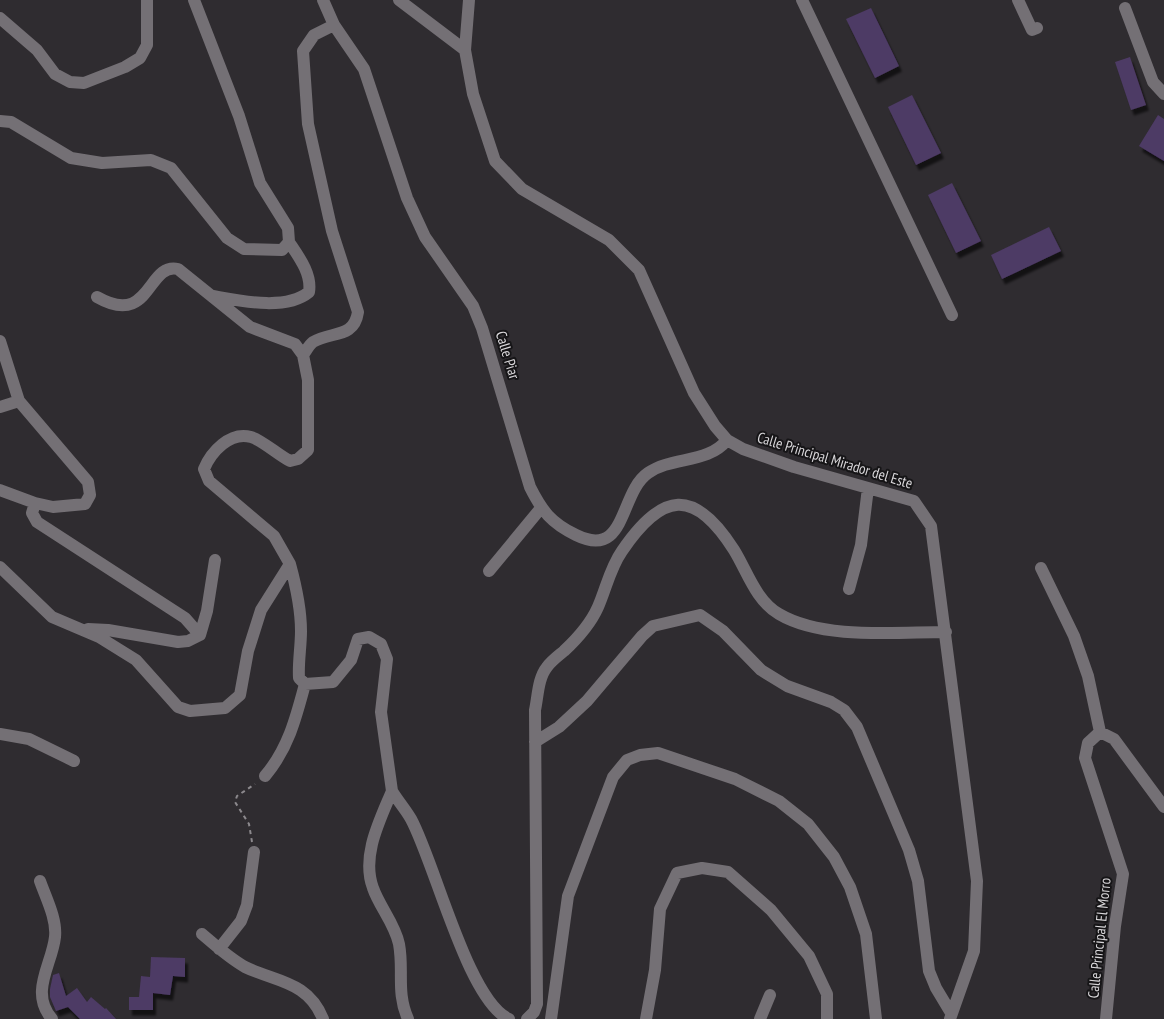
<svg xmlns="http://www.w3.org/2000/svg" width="1164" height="1019" font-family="'PT Sans Narrow',sans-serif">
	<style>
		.building { fill: #4d3a65; filter: url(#shadow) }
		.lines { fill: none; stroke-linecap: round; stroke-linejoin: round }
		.path { stroke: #8c898d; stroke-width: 2; stroke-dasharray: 4 4; stroke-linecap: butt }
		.minor { stroke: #747075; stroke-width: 12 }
		.labels { text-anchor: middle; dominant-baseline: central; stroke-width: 4; stroke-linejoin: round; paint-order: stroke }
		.street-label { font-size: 15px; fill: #d9d7da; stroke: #161517 }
	</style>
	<defs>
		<filter id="shadow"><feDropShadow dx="3" dy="5.5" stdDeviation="1" flood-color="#0009"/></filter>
	</defs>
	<rect width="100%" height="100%" fill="#2f2c30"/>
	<path class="building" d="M871,8l28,58 -24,12 -29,-59z
		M1130,57l16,48 -15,5 -16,-48z
		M912,95l29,58 -25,12 -28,-58z
		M1158,115l6,4v42l-25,-15z
		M952,183l29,58 -25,12 -28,-58z
		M1049,227l12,24 -59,28 -11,-24z
		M151,957l34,1v19l-12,-1 -3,19 -17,-2v17h-24v-13h10l2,-21 9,1z
		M59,973l7,23 11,-8 10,14 4,-5 14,12 1,-1 10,11h-36l-12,-12 -12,4 -6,-14v-8l3,-14z"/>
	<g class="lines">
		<path class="path" d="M252,842l-3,-18 -14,-22 2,-6 18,-12"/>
		<path class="minor" d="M323,0l11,25 30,44 43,129 18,39 48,69 9,22 48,159c12,24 21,36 46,48 51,25 43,-42 72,-62 24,-17 60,-9 79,-33
			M399,0l66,50
			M469,0l-4,50 8,44 22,67 27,28 87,51 30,30 55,123 21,33 12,14 16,9 51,18 120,34 17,25 46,355 -3,70 -24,68
			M802,0l150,315
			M1018,0l14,30 5,-2
			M1125,8l28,74 11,12
			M0,18l37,32 18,24 15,8 14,1 41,-16 15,-9 7,-13v-45
			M0,121l11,1 60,36 31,5 49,-3 20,8 56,70 17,11 38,1 7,-8 -1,-14 -28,-45 -21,-67 -45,-116
			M213,296c28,5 73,15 96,-4 3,-18 -10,-35 -20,-50
			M97,297c54,31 50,-35 81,-28l72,58 45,17 8,11 5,25v70l-10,9 -8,2c-12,-6 -28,-21 -39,-24 -21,-6 -40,15 -47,32l5,12 65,55 16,28
			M0,341l19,60 69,81 2,13 -5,9 -32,3 -18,-4 -3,10 5,9 148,96 15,17 -12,6 -10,1 -70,-12 -20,-1
			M303,355c3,-4 6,-10 10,-13 18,-11 41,-3 45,-30l-26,-81 -24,-107 -5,-73 11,-16 20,-10
			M0,407l19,-6
			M0,490l35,13
			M0,567l52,50 47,20 37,23 42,47 12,4 35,-3 15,-13 8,-44 13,-41 29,-46c6,22 11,44 11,67 0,16 -3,31 -2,47l6,6 28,-2 18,-22 7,-21 11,-2 12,7 6,15 -6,53 11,79
			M1041,568l33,68 14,40 12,56
			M489,571l52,-63
			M849,589l12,-44 7,-57
			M200,635l7,-24 8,-51
			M1100,732l-12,11 -3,15 38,116 -8,52 -9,93
			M1100,732l14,7 50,68
			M0,734l29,5 45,22
			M535,742l24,-15 28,-26 55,-65 11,-10 47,-11 23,16 38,39 26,16 44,16 13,8 13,17 52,123 9,31 11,90 7,17 15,25
			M265,776c23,-27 31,-58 40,-92
			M40,881c6,17 17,38 15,56 -3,28 -26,55 -3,82
			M202,934c14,12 27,24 43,33 31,15 63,14 78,52
			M219,949l22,-28 6,-16 7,-53
			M408,1019c-12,-27 -4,-48 -9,-75 -4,-20 -20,-38 -26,-56 -12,-32 7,-68 19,-97 6,10 14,19 19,28 24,44 57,182 98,200
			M527,1019l7,-7 3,-8 -2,-294c3,-14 3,-32 12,-43 4,-6 11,-11 17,-16 14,-13 26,-26 34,-44 8,-18 12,-39 24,-56 40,-59 72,-64 112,-1 13,21 22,51 45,64 44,26 117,18 167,18
			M551,1019l17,-123 45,-119 14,-17 13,-5 18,-2 77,26 44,22 29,23 26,33 16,30 16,47 10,85
			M646,1019l9,-49 5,-61 17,-36 25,-5 26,4 43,38 38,46 18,38v25
			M760,1019l10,-24"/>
	</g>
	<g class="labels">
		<g class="street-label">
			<text transform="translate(508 355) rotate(73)">Calle Piar</text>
			<text transform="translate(835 460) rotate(17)">Calle Principal Mirador del Este</text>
			<text transform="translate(1099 938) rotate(-84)">Calle Principal El Morro</text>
		</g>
	</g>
</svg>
